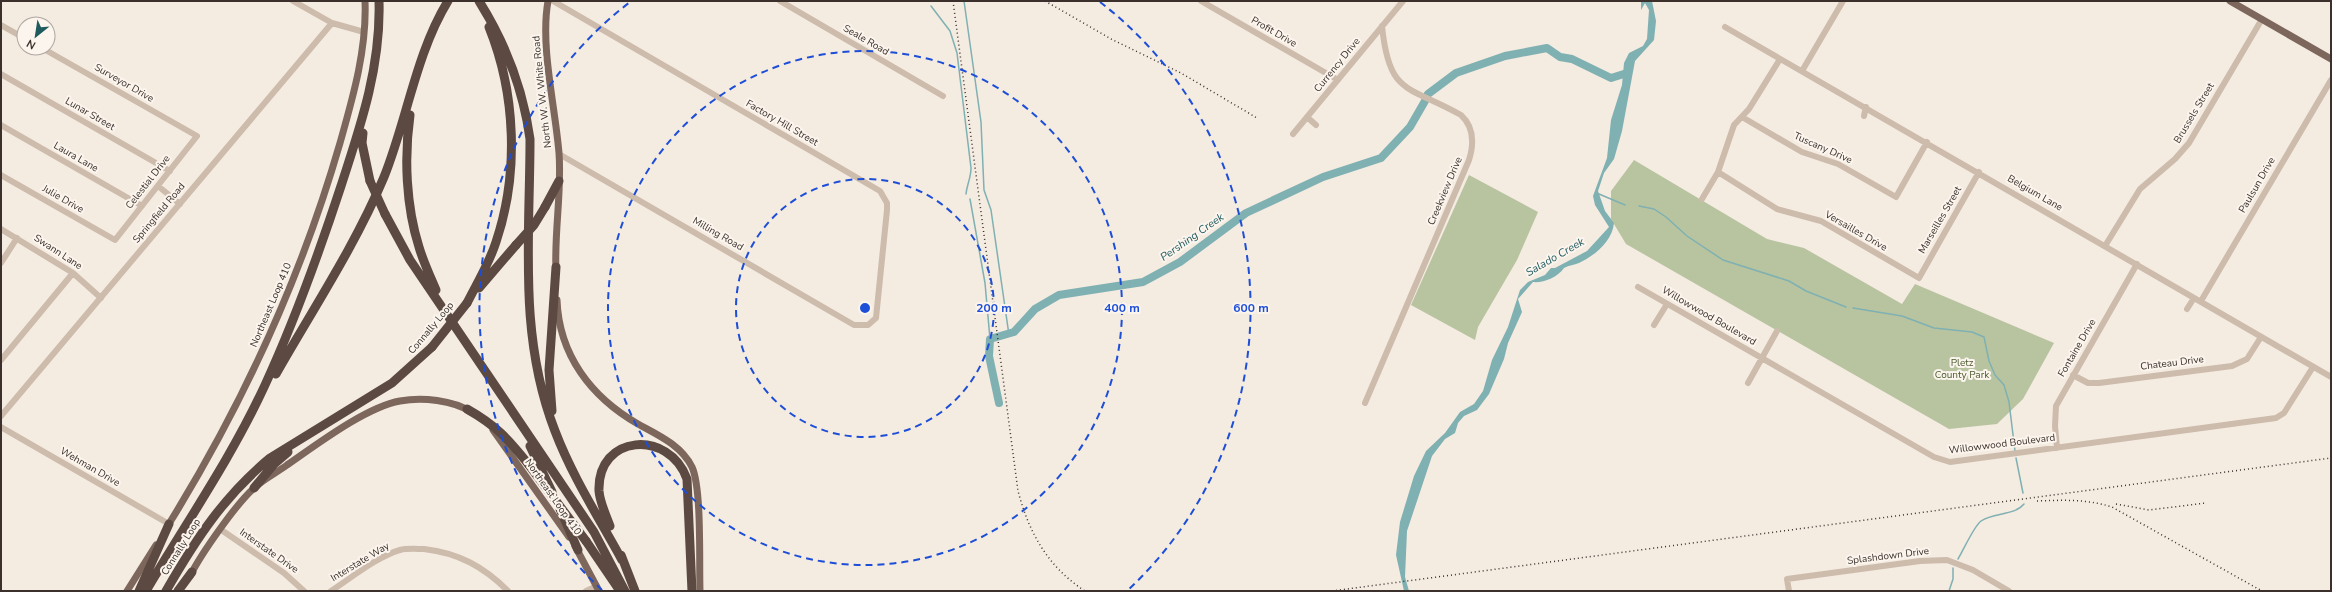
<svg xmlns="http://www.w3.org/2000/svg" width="2332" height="592" font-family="'Nunito Sans',sans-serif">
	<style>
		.green { fill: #b8c4a0 }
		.water { fill: #7fb0b2 }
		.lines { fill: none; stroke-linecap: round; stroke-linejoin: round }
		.stream { stroke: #7fb0b2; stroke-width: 1.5 }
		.river { stroke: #7fb0b2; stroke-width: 8 }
		.minor { stroke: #cdbbac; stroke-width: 6 }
		.major { stroke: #7d675c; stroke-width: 7 }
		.highway { stroke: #5c4a42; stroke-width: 9 }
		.rail { stroke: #3b302b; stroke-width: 1.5; stroke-dasharray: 1 3; stroke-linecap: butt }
		.highway-bridge { stroke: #5c4a42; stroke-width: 9 }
		.ring { fill: none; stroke: #1d4ed8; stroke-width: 2; stroke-dasharray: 7 5 }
		.labels { text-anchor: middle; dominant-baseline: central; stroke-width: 4; stroke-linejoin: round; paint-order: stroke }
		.street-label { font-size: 10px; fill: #3b302b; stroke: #fbf5ee }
		.park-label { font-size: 10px; fill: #4a5a2e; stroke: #fbf5ee }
		.water-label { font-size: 11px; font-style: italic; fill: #1f5a5e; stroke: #fbf5ee }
		.centre { fill: #1d4ed8; stroke: #fbf5ee; stroke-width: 2 }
		.ring-label { font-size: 12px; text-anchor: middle; font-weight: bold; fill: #1d4ed8; stroke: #fbf5ee; stroke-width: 4; stroke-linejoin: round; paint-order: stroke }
	</style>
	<rect width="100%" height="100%" fill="#f4ebe1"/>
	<path class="green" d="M1634,160l133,79 37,9 98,56 13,-20 139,59 -31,56 -26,25 -48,5 -323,-185 -15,-25v-28z
		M1469,175l69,37 -21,48 -39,67 -3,13 -64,-35z"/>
	<path class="water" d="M1641,1h11l4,20 -2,19 -19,21 -13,70 -8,28 -10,14 -6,18 7,20 9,12c-2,19 -19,32 -35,40 -5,2 -10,2 -15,5 -7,10 -21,15 -31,14l-15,17 4,13 -14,31 -4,16 -15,35 -12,16 -13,6 -6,7 -3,10 -10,6 -13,17 -25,75 -2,46 4,14h-5l-8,-36 4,-33 14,-46 12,-25 19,-18 15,-21 14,-8 9,-13 9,-31 16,-33 12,-37 8,-8 17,-7 6,-7h4l32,-17 22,-24 -14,-22 -2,-9 14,-38 4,-38 11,-35 2,-22 5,-10 14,-7 4,-7 2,-29 -4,-7 -4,7z"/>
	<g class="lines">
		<path class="stream" d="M964,1l17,121 3,68 7,20 18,125
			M931,6l19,25 7,22 14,115c0,10 -4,16 -5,26
			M1599,194l26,11
			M970,199l15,84 5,56
			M1639,206l15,3 12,8 21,19 36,24 66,21 17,10 40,16
			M1853,308l49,8 32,12 38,4 12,5 5,24 6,14 9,10 5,17 6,49
			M2016,458l7,35
			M1958,559c5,-8 16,-33 23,-38 13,-9 33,-5 43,-17
			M1949,591l4,-12v-11"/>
		<path class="river" d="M1428,94l28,-21 49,-17 42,-8 13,9 12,2 39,19 16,-5
			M999,403l-10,-47 1,-17 24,-7 21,-23 24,-14 84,-13 37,-20 66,-49 77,-36 58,-19 29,-31 15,-26"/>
		<path class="minor" d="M293,1l39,22 32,9
			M553,1l327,190 7,12v7l-11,108 -8,7h-14l-295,-171
			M780,1l163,95
			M1201,1l137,79
			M1,25l23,13
			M1725,27l606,350
			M1802,71l41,-70
			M1,74l169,97
			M1864,116l2,-9
			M1307,117l9,8
			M1742,117l60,35 36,12 58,33 31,-55
			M1,125l141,81
			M1293,134l110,-133
			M1718,172l59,37 44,12 98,57 60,-106
			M1,175l114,65 82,-104 -155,-88
			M158,186l22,18
			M1702,199l16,-27 16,-47 15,-16 31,-50
			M1,229l72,44 28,25
			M2105,246l35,-57 35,-30 14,-16 73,-124
			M1,263l16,-25
			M1638,287l296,170 16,5 326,-44 8,-5 29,-46
			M2201,301l130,-221
			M2187,309l7,-11
			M1654,325l13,-21
			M1,360l72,-87
			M2073,375l15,8h11l133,-17 15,-7 14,-22
			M1748,383l29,-52
			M1365,403l104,-243c5,-16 5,-33 -8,-45 -53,-30 -72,-19 -79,-89
			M1,416l331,-393
			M1,427l168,97
			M2057,448l-2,-22 1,-20 81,-142
			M220,529l64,44 20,18
			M331,591c20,-13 47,-35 69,-41 7,-2 17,-1 24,-1 35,4 60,18 84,42
			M586,591l11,-5
			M1789,591l-2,-12 133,-18 27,-1 26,10 36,21"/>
		<path class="major" d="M548,1c-8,45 7,104 11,152 3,39 -5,79 -3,119
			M2230,1l101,58
			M557,300c2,55 34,97 81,124 20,11 43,21 54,43 10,22 7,96 8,124
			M493,430l76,107
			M167,527c74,-119 134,-249 173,-384 13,-46 27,-94 25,-142
			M575,546l24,45
			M190,576c11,-22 46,-72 64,-88 10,-9 22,-15 33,-23 29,-20 79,-58 113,-64 22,-4 53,-1 71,11
			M127,591l29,-46"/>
		<path class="highway" d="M479,1c27,43 44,87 51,138 0,100 -12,197 25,292 17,45 44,87 67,129
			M410,115c-6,42 -4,91 9,132 4,14 11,29 17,43
			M363,133l-1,10 8,38
			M545,207l14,-26
			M385,214l25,46 184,272 31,59
			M479,288l37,-43
			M467,303c10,-20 22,-39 29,-61 23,-68 20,-148 -7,-215
			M276,374c37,-65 79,-128 108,-197 23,-57 32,-124 64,-176
			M467,409c30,17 41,30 62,56
			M552,411l-3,-41 7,-103
			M530,446l22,46
			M254,488l20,-24 14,-12
			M560,509l18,41
			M610,526c-4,-11 -10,-23 -11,-35 -2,-57 70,-62 88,-12l5,112
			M586,541l34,50
			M621,555l14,36
			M139,591l30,-67
			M146,591c40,-68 86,-134 119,-206 30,-65 54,-132 76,-199 20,-61 40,-120 38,-185
			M166,591c30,-52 58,-95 104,-133l122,-75 40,-36
			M178,591l14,-19"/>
		<path class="rail" d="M953,1l65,490c11,42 30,76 67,100
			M1045,1l68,39 68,33 76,45
			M2037,501c26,-1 50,-2 75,6l150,84
			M2116,504l33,6 57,-7
			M1332,591l999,-133"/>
		<path class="highway-bridge" d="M370,181l15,33
			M516,245l18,-20 11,-18
			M432,347l35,-44
			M529,465l57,76"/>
	</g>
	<g class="ring">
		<circle cx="865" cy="308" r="129"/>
		<circle cx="865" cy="308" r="257"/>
		<path d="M602 590A386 386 0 0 1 630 2M1100 2A386 386 0 0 1 1128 590"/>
	</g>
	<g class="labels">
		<g class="street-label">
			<text transform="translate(1274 32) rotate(30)">Profit Drive</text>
			<text transform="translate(866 40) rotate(30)">Seale Road</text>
			<text transform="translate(1337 65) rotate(-51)">Currency Drive</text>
			<text transform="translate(124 83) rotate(30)">Surveyor Drive</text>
			<text transform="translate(542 92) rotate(-96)">North W. W. White Road</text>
			<text transform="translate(2194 113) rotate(-59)">Brussels Street</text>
			<text transform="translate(90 114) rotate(30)">Lunar Street</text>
			<text transform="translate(782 123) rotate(30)">Factory Hill Street</text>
			<text transform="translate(1823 148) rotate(24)">Tuscany Drive</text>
			<text transform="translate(76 157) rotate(30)">Laura Lane</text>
			<text transform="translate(148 182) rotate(-52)">Celestial Drive</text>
			<text transform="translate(2257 185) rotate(-60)">Paulsun Drive</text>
			<text transform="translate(1445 191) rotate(-67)">Creekview Drive</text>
			<text transform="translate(2035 193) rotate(30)">Belgium Lane</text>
			<text transform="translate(63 199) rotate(30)">Julie Drive</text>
			<text transform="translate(159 213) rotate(-50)">Springfield Road</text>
			<text transform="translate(1940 220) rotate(-60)">Marseilles Street</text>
			<text transform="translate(1856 231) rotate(30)">Versailles Drive</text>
			<text transform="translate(718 234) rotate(30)">Milling Road</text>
			<text transform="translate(58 252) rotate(33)">Swann Lane</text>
			<text transform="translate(271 305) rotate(-67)">Northeast Loop 410</text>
			<text transform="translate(1709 316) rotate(30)">Willowwood Boulevard</text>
			<text transform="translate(431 328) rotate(-50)">Connally Loop</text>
			<text transform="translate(2077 348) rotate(-60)">Fontaine Drive</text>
			<text transform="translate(2172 363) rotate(-7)">Chateau Drive</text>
			<text transform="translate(2002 444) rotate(-7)">Willowwood Boulevard</text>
			<text transform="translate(90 467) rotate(30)">Wehman Drive</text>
			<text transform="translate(553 497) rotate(55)">Northeast Loop 410</text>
			<text transform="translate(181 547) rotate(-58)">Connally Loop</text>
			<text transform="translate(269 551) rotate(35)">Interstate Drive</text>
			<text transform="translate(1888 556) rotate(-7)">Splashdown Drive</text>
			<text transform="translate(360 562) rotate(-31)">Interstate Way</text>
		</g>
		<g class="park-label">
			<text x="1962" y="363">Pletz<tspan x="1962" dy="12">County Park</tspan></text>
		</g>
		<g class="water-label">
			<text transform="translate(1192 237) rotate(-35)">Pershing Creek</text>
			<text transform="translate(1555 257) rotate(-30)">Salado Creek</text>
		</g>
	</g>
	<circle cx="865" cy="308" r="6" class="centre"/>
	<g class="ring-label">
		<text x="994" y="312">200 m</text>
		<text x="1122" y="312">400 m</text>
		<text x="1251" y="312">600 m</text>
	</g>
	<rect width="2332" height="592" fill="none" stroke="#3b302b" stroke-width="4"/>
	<g transform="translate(36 36) rotate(210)"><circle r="19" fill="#fbf5ee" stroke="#aea6a0"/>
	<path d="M0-3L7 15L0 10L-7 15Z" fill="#1f5a5e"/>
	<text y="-6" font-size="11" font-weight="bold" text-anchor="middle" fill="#3b302b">N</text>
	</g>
</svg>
